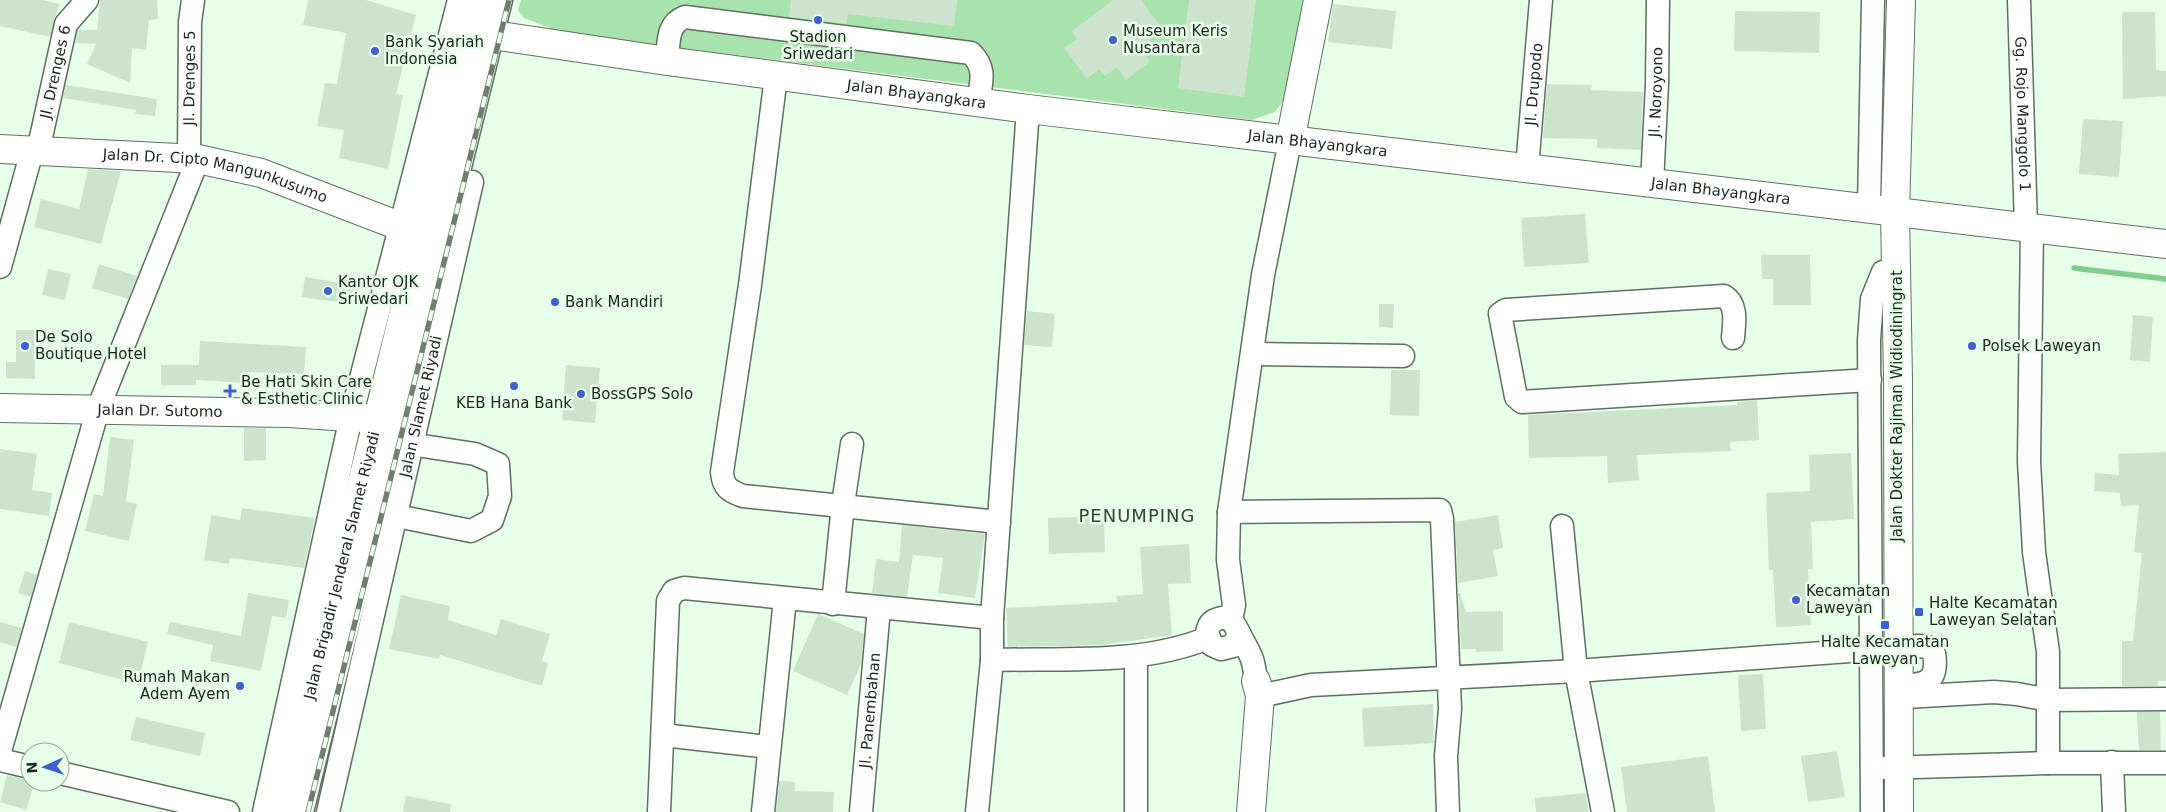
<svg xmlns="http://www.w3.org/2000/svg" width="2166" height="812" font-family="'DejaVu Sans',sans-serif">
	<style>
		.green { fill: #a8e2ac }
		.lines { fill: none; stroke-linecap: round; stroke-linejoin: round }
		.stream { stroke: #81cd89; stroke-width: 5.5 }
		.building { fill: #cde3ce }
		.minor-casing { stroke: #5d715e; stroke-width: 25 }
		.major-casing { stroke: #5d715e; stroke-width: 30 }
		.minor { stroke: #fff; stroke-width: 22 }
		.major { stroke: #fff; stroke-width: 28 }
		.rail-casing { stroke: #707e71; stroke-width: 5.5 }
		.rail { stroke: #e7fee8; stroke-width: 4; stroke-dasharray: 11; stroke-linecap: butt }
		.poi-dot { fill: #415fd2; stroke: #e7fee8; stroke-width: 2 }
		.labels { text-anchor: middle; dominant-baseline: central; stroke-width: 5; stroke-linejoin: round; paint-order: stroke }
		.poi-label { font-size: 15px; fill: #1d261e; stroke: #e7fee8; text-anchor: start }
		.street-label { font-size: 15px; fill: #1d261e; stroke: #e7fee8 }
		.quarter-label { font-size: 18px; letter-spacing: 1px; fill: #334534; stroke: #e7fee8 }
	</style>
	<rect width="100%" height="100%" fill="#e7fee8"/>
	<path class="green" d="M521,0h785l-17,93 -14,19 -23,8 -689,-87 -39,-15 -6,-8z"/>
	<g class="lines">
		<path class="stream" d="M2074,268l92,11"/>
	</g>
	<path class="building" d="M0,0h43l16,4 -9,33 -50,-11z
		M100,0h57l1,19 -9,1 -3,30 -14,-2 -2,35 -43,-19 9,-20 -21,-1 3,-13h19z
		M308,0h58l50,15 -20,79 7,1 -15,74 -49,-11 5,-28 -27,-4 8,-43 12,1 9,-51 -43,-8z
		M791,0h166l-3,26 -106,-12 -2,10 -57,-7z
		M1113,0h28l18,24 -13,10 5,7 -10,8 9,13 -24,18 -9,-13 -12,9 -6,-7 -12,10 -23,-31 13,-9 -6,-7z
		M1189,0h67l-12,97 -66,-9z
		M1333,4l63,7 -4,38 -64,-7z
		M1735,11l85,1 -1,41 -85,-2z
		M2122,12h33l1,58 10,1v25l-43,3z
		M1547,84l45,1 -1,5 52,2 -2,58 -44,-2v-9l-54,-1z
		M66,85l91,14 -2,17 -20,-2 1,-4 -73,-12z
		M2083,119l40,2 -4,56 -40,-3z
		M88,169l33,2 -20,73 -67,-17 7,-28 38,10z
		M1585,214l4,49 -65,4 -3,-49z
		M1761,255h49l1,50h-38v-26h-11z
		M99,264l38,12 -9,23 -36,-11z
		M48,269l23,5 -6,26 -23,-5z
		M305,277l49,8 -3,19 -49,-7z
		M1379,304h15l-1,24 -14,-1z
		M1027,311l28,3 -3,33 -28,-2z
		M2133,315l20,2 -3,45 -20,-2z
		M16,330h19v49l-29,-1v-16h10z
		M200,341l106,6 -2,27 -58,-2 -1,11 -49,-3v5h-35v-20h38z
		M566,365l34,3 -5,55 -33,-3z
		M1391,370h29l-1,46 -29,-1z
		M1757,400l2,40 -29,2 1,9 -94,4 2,25 -31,3 -1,-27 -78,2 -1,-43 209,-10v-3z
		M244,428h22v32l-22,1z
		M110,437l24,3 -8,61 11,3 -8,37 -44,-10 9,-37 9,2z
		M0,449l37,5 -5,36 20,3 -3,23 -49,-7z
		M2166,452v229h-8v5h-36v-45h11l9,-88 -8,-1 5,-47 -18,1 -1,-13 -26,-2 1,-18 24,2 -1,-21z
		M1851,453l3,66 -43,3 2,47h-5l3,56 -35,2 -3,-57h-4l-3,-77 44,-2 -1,-36z
		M242,508l73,10 -11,50 -74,-10 -1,6 -25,-4 7,-45 29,5z
		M1498,515l5,33 -10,2 5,26 -40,7 -3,-61z
		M1104,516l1,36 -56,2 -1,-36z
		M902,525l83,9 -10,64 -37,-5 5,-35 -30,-3 -6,42 -35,-4 4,-34 23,3z
		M1189,544l2,39 -23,1 4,51 -71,10 -93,2 -2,-39 111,-6 -1,-6 27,-2 -3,-47z
		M25,571l12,4 -6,22 -13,-4z
		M248,593l41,7 -3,18 -14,-2 -11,55 -51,-10 3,-16 -46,-11 3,-12 71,14z
		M1458,593h2l6,19 37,-1v40l-27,1v-3h-15z
		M401,595l49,11 -2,14 48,15 5,-16 49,15 -8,27 6,2 -6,23 -102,-31 -1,4 -50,-10z
		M818,614l46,20 -3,30 -14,31 -54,-24z
		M0,622l22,6 -6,19 -16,-5z
		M69,622l79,20 -10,42 -79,-21z
		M1763,674l3,55 -25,2 -3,-56z
		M1433,704l1,39 -70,4 -2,-39z
		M2137,712h23l1,38h-22z
		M136,717l69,16 -5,23 -70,-16z
		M1837,751l8,46 -37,5 -7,-46z
		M1708,756l7,56h-88l-6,-45z
		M7,775l28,7 -9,28 -26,-8z
		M779,781l16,1v9l39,1 -1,20h-57z
		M1586,793l2,19h-52l-1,-14z
		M406,796l45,8 -1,8h-47z"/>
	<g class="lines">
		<g class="minor-casing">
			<g id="minor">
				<path id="s1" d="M2019,0l7,227"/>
				<path d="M667,61c2,-17 -1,-37 18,-44l286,36c16,16 10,29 7,50"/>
				<path d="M776,76l-26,209 -28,187c1,15 7,19 21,24l256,26"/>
				<path id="s2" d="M38,151l28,-127 21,-24"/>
				<path id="s3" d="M189,157l1,-135 3,-22"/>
				<path id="s4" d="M1527,168l14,-168"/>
				<path id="s5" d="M1652,183l5,-99 1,-84"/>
				<path d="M1869,208l4,-208"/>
				<path d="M2032,228l-3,233 5,91 14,100v111"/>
				<path d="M0,267l32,-116"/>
				<path d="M1733,338c1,-15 5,-33 -9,-42l-218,14 -6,4 16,83 6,5 348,-22"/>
				<path d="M1253,354l150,2"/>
				<path d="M1229,512l211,-2 2,9 8,190 -4,47 2,56"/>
				<path d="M382,513l89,18 21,-11 8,-24 -2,-32 -23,-10 -78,-12"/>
				<path d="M1562,526l14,145 27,141"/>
				<path d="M833,604l10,-100 9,-60"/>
				<path d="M1231,620l3,-15 -6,-45 1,-48 34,-237 27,-134"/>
				<path d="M1239,634l-6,12 -12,3 -9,-4 -5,-12c1,-7 4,-12 11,-14 14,-5 17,7 22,16 11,22 13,20 16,46"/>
				<path d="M992,660c72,-2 149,5 216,-22"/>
				<path d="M1260,696l51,-11 265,-14 343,-25 9,1 6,6c5,31 -10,32 -36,33"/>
				<path d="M1905,697l89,-5 23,2 32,6 117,-1"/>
				<path d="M663,735l105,12"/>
				<path d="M0,751l98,-342 100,-250"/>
				<path d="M0,760l30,7"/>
				<path d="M2112,762l2,50"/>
				<path d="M1882,768l166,-5h118"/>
				<path d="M60,773l168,39"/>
				<path d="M264,812l87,-395 108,-417"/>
				<path d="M302,812l199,-812"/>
				<path id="s6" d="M328,812l144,-630"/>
				<path d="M659,812l9,-211 6,-10 10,-3 308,30"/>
				<path d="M763,812l22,-213"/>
				<path id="s7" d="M861,812l18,-204"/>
				<path d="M977,812l15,-152v-42l36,-509"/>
				<path d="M1136,812v-156"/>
				<path d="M1872,812l-3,-472 3,-41 11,-27 13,-3"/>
			</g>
		</g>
		<g class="major-casing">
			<g id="major">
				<path id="s8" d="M473,32l194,29 361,48 1138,135"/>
				<path d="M1290,141l28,-141"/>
				<path id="s9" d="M0,149l198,10 63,14 162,62"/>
				<path id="s10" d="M0,408l289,5 90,6"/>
				<path id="s11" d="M281,812l200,-812"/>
				<path d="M1251,812l9,-116 -4,-15"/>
				<path d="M1899,812l-1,-433 -3,-167 6,-212"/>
			</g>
		</g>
		<use href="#minor" class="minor"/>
		<use href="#major" class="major"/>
		<g class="rail-casing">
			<path id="rail" d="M308,812l201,-812"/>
		</g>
		<use href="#rail" class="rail"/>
	</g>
	<g class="poi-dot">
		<circle cx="818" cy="20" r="5"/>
		<circle cx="1113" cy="40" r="5"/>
		<circle cx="375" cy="51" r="5"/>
		<circle cx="328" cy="291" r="5"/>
		<circle cx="555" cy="302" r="5"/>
		<circle cx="25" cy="346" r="5"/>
		<circle cx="1972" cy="346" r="5"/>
		<circle cx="514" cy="386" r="5"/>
		<path d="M227.5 383.5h5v5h5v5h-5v5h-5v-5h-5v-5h5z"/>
		<circle cx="581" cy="394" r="5"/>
		<circle cx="1796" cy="600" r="5"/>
		<rect x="1914" y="607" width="10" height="10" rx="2.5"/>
		<rect x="1880" y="620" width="10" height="10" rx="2.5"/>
		<circle cx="240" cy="686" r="5"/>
	</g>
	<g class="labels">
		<g class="poi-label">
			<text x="1123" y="31">Museum Keris<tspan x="1123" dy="17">Nusantara</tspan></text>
			<text x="818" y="37" text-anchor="middle">Stadion<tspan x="818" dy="17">Sriwedari</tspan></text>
			<text x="385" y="42">Bank Syariah<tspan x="385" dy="17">Indonesia</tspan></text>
			<text x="338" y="282">Kantor OJK<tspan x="338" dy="17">Sriwedari</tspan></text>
			<text x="565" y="302">Bank Mandiri</text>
			<text x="35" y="337">De Solo<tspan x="35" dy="17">Boutique Hotel</tspan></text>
			<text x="1982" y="346">Polsek Laweyan</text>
			<text x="241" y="382">Be Hati Skin Care<tspan x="241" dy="17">&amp; Esthetic Clinic</tspan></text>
			<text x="591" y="394">BossGPS Solo</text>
			<text x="514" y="403" text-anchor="middle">KEB Hana Bank</text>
			<text x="1806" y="591">Kecamatan<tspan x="1806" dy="17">Laweyan</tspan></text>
			<text x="1929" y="603">Halte Kecamatan<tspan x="1929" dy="17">Laweyan Selatan</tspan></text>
			<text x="1885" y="642" text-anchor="middle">Halte Kecamatan<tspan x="1885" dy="17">Laweyan</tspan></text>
			<text x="230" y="677" text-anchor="end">Rumah Makan<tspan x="230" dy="17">Adem Ayem</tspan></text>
		</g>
		<g class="street-label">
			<text stroke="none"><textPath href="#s2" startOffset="81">Jl. Drenges 6</textPath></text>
			<text stroke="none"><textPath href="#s3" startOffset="79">Jl. Drenges 5</textPath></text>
			<text stroke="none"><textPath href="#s4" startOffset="84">Jl. Drupodo</textPath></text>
			<text stroke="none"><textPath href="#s5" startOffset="91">Jl. Noroyono</textPath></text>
			<text stroke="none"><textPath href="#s8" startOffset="448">Jalan Bhayangkara</textPath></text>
			<text stroke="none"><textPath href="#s1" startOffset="114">Gg. Rojo Manggolo 1</textPath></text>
			<text stroke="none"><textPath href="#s8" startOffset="852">Jalan Bhayangkara</textPath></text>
			<text stroke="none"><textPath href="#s9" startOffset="218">Jalan Dr. Cipto Mangunkusumo</textPath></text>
			<text stroke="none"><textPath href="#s8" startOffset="1258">Jalan Bhayangkara</textPath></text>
			<text stroke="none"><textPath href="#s6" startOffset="416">Jalan Slamet Riyadi</textPath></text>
			<text transform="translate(1897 406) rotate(-90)">Jalan Dokter Rajiman Widiodiningrat</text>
			<text stroke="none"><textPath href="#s10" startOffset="160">Jalan Dr. Sutomo</textPath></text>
			<text stroke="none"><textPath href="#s11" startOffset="254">Jalan Brigadir Jenderal Slamet Riyadi</textPath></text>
			<text stroke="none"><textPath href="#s7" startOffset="102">Jl. Panembahan</textPath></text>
		</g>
		<g class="quarter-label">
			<text x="1137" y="515">PENUMPING</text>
		</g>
	</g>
	<g transform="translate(45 767) rotate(267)"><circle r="24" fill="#e7fee8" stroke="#96a897"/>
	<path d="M0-4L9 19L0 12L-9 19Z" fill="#415fd2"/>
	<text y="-8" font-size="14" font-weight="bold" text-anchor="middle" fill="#1d261e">N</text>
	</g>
</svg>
